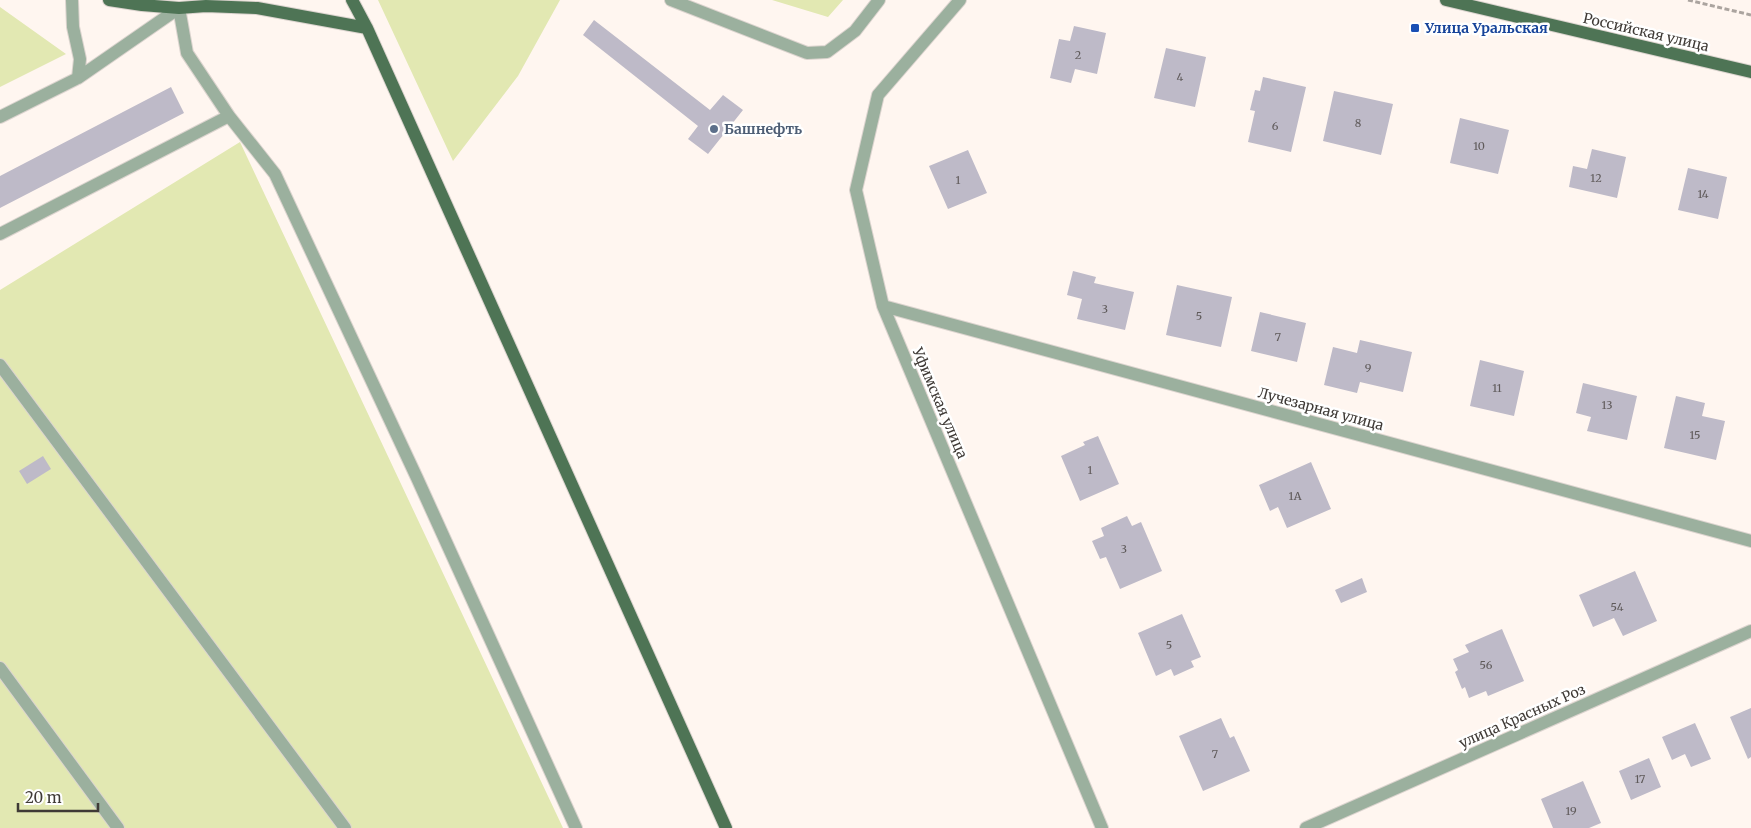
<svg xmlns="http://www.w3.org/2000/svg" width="1751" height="828" font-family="Merriweather,serif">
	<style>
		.green { fill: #e2e8b2 }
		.building { fill: #bebac8 }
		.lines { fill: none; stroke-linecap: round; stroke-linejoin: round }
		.minor-casing { stroke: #dcd4cf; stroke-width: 14 }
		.major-casing { stroke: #dcd4cf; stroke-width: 14 }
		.path { stroke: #aba49f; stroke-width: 3; stroke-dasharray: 5 2.5; stroke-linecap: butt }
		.minor { stroke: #9bb09e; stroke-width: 12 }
		.major { stroke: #4e7455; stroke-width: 12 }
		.transit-dot { fill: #1a4fb4; stroke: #fff; stroke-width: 2 }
		.service-dot { fill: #5c6f8a; stroke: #fff; stroke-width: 2 }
		.labels { text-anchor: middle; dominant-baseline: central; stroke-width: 5; stroke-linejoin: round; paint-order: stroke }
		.number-label { font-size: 11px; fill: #5f5a5a }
		.transit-label { font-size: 14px; font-weight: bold; fill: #164399; stroke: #fff; text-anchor: start }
		.street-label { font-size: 14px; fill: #3f3a36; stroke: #fff }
		.service-label { font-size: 14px; font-weight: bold; fill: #4e5e75; stroke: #fff; text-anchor: start }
	</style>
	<rect width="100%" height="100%" fill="#fff6f0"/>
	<path class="green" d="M378,0h182l-42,76 -65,85z
		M772,0h71l-15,17z
		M0,7l66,47 -66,33z
		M240,142l323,686h-563v-538z"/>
	<path class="building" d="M594,20l116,90 13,-15 20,15 -35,44 -20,-15 10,-13 -115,-91z
		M1074,26l32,7 -9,41 -22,-5 -4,14 -21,-5 9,-39 11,2z
		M1166,48l40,9 -11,50 -41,-9z
		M1263,77l43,10 -15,65 -43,-10 7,-31 -5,-1 5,-20 5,1z
		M171,87l13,26 -184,95v-32z
		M1334,91l59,13 -12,51 -58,-14z
		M1460,118l49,12 -11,44 -48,-11z
		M1592,149l34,8 -9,41 -48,-11 4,-21 14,3z
		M968,150l19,43 -39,16 -19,-43z
		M1688,168l39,9 -9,42 -40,-9z
		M1073,271l23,6 -2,6 40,9 -9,38 -48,-11 5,-20 -15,-4z
		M1177,285l55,12 -11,50 -55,-12z
		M1260,312l46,11 -9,39 -46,-11z
		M1360,340l52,12 -9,40 -43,-10 -3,11 -33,-8 9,-38 24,6z
		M1480,360l44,11 -10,45 -44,-10z
		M1583,383l54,13 -10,44 -40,-9 4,-14 -15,-4z
		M1676,396l29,7 -3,13 23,5 -9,39 -52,-12z
		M1098,436l21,48 -39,17 -19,-45 24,-11 -2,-3z
		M43,456l8,13 -24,15 -8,-13z
		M1311,462l20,47 -44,19 -9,-21 -8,4 -11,-26z
		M1127,516l5,10 9,-4 21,49 -42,18 -14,-32 -6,2 -8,-18 12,-5 -3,-8z
		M1635,571l22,50 -34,15 -9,-18 -21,9 -14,-32z
		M1362,578l5,14 -26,11 -6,-13z
		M1182,614l19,43 -10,4 3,6 -20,9 -3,-7 -15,7 -18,-43z
		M1502,629l22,52 -36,15 -2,-5 -17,7 -4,-11 -3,2 -7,-17 3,-2 -5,-11 16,-7 -4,-7z
		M1751,708v49l-3,2 -18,-42z
		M1221,718l9,20 4,-2 16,35 -47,20 -24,-55z
		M1695,723l16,36 -20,8 -6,-13 -13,6 -10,-23z
		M1649,758l12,29 -30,13 -12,-29z
		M1583,781l18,42 -12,5h-36l-12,-29z"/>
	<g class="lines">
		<g class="minor-casing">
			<path id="minor" d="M72,0l1,27 7,32 -2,19
				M671,0l136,53 20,-1 28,-21 24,-31
				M960,0l-82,95 -22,95 27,116 219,522
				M0,117l78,-39 101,-70 8,45 42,63 46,58 142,304 159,350
				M0,234l229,-118
				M883,306l868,235
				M0,365l345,463
				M0,668l118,160
				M1306,828l445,-197"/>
		</g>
		<g class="major-casing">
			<path id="major" d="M109,0l33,5 37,3 27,-2 51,2 110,20
				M352,0l15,28 359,800
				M1446,0l305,72"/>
		</g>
		<path class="path" d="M1688,0l63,15"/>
		<use href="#minor" class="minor"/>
		<use href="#major" class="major"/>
	</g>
	<rect class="transit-dot" x="1410" y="23" width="10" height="10" rx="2.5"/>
	<circle class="service-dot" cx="714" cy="129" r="5"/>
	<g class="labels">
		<g class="number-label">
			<text x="1078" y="55">2</text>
			<text x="1180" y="77">4</text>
			<text x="1358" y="123">8</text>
			<text x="1275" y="126">6</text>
			<text x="1479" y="146">10</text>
			<text x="1596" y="178">12</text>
			<text x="958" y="180">1</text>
			<text x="1703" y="194">14</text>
			<text x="1105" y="309">3</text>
			<text x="1199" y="316">5</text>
			<text x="1278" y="337">7</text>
			<text x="1368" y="368">9</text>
			<text x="1497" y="388">11</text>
			<text x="1607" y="405">13</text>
			<text x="1695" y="435">15</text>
			<text x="1090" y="470">1</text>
			<text x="1295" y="496">1А</text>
			<text x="1124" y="549">3</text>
			<text x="1617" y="607">54</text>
			<text x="1169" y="645">5</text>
			<text x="1486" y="665">56</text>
			<text x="1215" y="754">7</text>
			<text x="1640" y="779">17</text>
			<text x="1571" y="811">19</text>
		</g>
		<g class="transit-label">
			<text x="1425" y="28">Улица Уральская</text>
		</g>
		<g class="street-label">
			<text transform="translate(1646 32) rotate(13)">Российская улица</text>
			<text transform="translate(940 403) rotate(67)">Уфимская улица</text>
			<text transform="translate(1321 409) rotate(15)">Лучезарная улица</text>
			<text transform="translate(1522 716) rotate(-24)">улица Красных Роз</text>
		</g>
		<g class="service-label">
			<text x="724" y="129">Башнефть</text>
		</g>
	</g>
	<path d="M18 803v8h80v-8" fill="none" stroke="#3f3a36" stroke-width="2.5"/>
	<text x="25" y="803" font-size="15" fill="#3f3a36" stroke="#ffffff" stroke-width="4" paint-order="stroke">20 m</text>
</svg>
